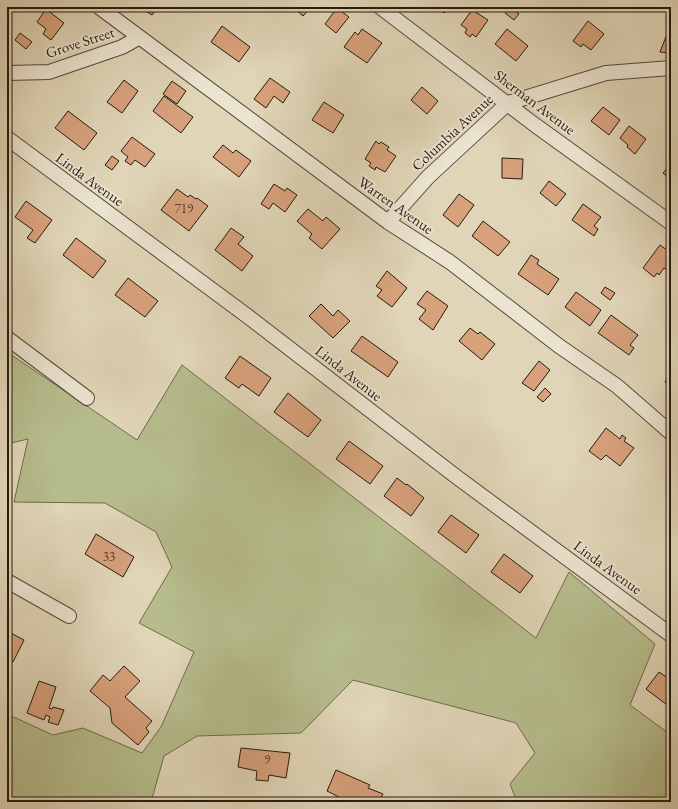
<svg xmlns="http://www.w3.org/2000/svg" width="678" height="809" font-family="'EB Garamond',serif">
	<style>
		.green { fill: #b6bc8c; stroke: #6e6b4e }
		.building { fill: #d7a17b; stroke: #261a0f }
		.lines { fill: none; stroke-linecap: round; stroke-linejoin: round }
		.street-casing { stroke: #544939; stroke-width: 16 }
		.street { stroke: #ebe4d0; stroke-width: 14 }
		.labels { text-anchor: middle; dominant-baseline: central; stroke-width: 3.5; stroke-linejoin: round; paint-order: stroke }
		.number-label { font-size: 13px; fill: #523c2a }
		.street-label { font-size: 15px; fill: #261a0f; stroke: #ebe4d0 }
	</style>
	<rect width="100%" height="100%" fill="#e0d5b7"/>
	<filter id="stains"><feTurbulence type="fractalNoise" baseFrequency=".005" numOctaves="4"/><feColorMatrix values="0 0 0 0 .2 0 0 0 0 .09 0 0 0 0 .02 0 0 0 .5 -.17"/></filter>
	<radialGradient id="worn" r=".72"><stop offset=".6" stop-color="#630" stop-opacity="0"/><stop offset="1" stop-color="#630" stop-opacity=".3"/></radialGradient>
	<path class="green" d="M7,352l130,88 45,-75 354,273 33,-66 86,72 -25,61 41,30v67h-154l-7,-18 25,-31 -19,-30 -163,-43 -52,53 -104,3 -33,20 -13,46h-144v-88l46,21 30,-7 59,25 19,-26 33,-75 -55,-29 33,-56 -16,-35 -51,-29 -91,-1 14,-63 -21,5z"/>
	<path class="building" d="M7,7h9l-6,7 -3,-2z
		M139,7h22l-2,3 -2,-2 -5,7z
		M293,7h18l-8,9z
		M437,7h12l-5,6z
		M510,7l9,7 -5,6 -9,-7z
		M337,8l12,9 -13,16 -11,-9z
		M46,9l18,14 -13,17 -8,-6 3,-5 -9,-7z
		M472,10l16,10 -12,17 -4,-3 -2,3 -5,-4 2,-4 -6,-4z
		M588,21l16,13 -13,16 -8,-6 -2,3 -8,-6z
		M671,23v30l-11,-1 7,-18z
		M222,26l28,21 -11,15 -28,-20z
		M362,29l20,14 -15,20 -23,-16 11,-15 3,3z
		M507,29l21,17 -12,15 -21,-17z
		M20,33l12,9 -6,7 -11,-9z
		M270,78l20,14 -7,11 -9,-7 -8,12 -12,-9z
		M124,80l14,11 -16,22 -15,-11z
		M172,81l14,10 -9,13 -14,-10z
		M422,87l16,14 -11,13 -16,-14z
		M164,96l29,21 -12,16 -28,-22z
		M324,102l20,13 -11,18 -21,-13z
		M603,107l17,13 -11,15 -18,-14z
		M68,111l29,22 -13,17 -29,-22z
		M629,126l17,13 -11,15 -8,-7 1,-2 -8,-7z
		M132,137l23,17 -10,13 -10,-7 -4,5 -6,-4 3,-4 -7,-6z
		M376,141l3,3 2,-2 8,5 -2,3 9,6 -11,16 -9,-5 -1,3 -6,-4 2,-3 -6,-4z
		M223,145l10,8 3,-3 15,11 -12,16 -26,-20z
		M112,156l7,5 -7,9 -7,-5z
		M502,158l21,1 -1,20 -20,-1z
		M671,164v16l-8,-7z
		M549,181l17,13 -10,12 -16,-13z
		M274,184l11,7 2,-3 10,7 -12,17 -12,-9 -4,6 -8,-5z
		M177,189l11,8 2,-2 6,4 1,-1 11,8 -19,25 -28,-21z
		M459,194l15,11 -16,22 -15,-12z
		M26,201l26,19 -17,23 -8,-5 6,-8 -18,-13z
		M583,204l18,13 -7,9 4,3 -4,7 -22,-16z
		M308,209l15,12 3,-4 14,12 -18,20 -13,-11 3,-4 -15,-13z
		M483,221l27,21 -12,14 -26,-20z
		M231,228l13,9 -6,7 15,12 -11,15 -27,-21z
		M76,238l30,23 -13,17 -30,-23z
		M660,245l11,8v9l-5,7 -2,-1 -5,7 -2,-2 -3,4 -11,-9z
		M531,255l8,5 -2,4 22,15 -11,16 -30,-21z
		M387,271l20,17 -15,19 -15,-11 5,-6 -6,-4z
		M128,278l30,23 -13,16 -30,-22z
		M605,287l10,6 -5,7 -9,-7z
		M427,291l21,15 -15,24 -14,-11 7,-9 -9,-6z
		M576,292l25,18 -11,16 -25,-19z
		M321,304l12,12 5,-6 12,11 -17,17 -24,-22z
		M611,315l27,20 -8,10 4,3 -5,7 -31,-22z
		M470,328l8,6 2,-2 15,12 -13,16 -23,-19z
		M362,336l36,26 -10,15 -37,-26z
		M240,356l31,22 -12,18 -17,-12 -3,4 -14,-10z
		M539,361l11,9 -16,21 -12,-8z
		M671,373v14l-6,-5z
		M545,388l6,6 -8,8 -6,-5z
		M288,393l33,27 -13,17 -34,-25z
		M606,428l14,11 2,-4 4,3 -2,3 10,7 -14,18 -14,-11 -5,5 -12,-9z
		M349,441l34,25 -13,18 -34,-25z
		M397,478l9,7 1,-1 17,14 -13,18 -27,-20z
		M451,515l28,20 -13,18 -28,-21z
		M96,534l38,23 -11,20 -38,-23z
		M504,554l29,22 -13,17 -29,-21z
		M7,631l17,9 -11,22 -6,-3z
		M124,666l16,15 -15,16 27,24 -6,7 3,4 -11,13 -26,-22 -2,-15 -20,-17 13,-16 7,6z
		M659,672l12,8v28l-25,-19z
		M39,681l17,6 -7,21 3,1 1,-2 11,3 -6,15 -10,-3 2,-5 -4,-2 -2,5 -17,-7z
		M241,748l49,5 -4,25 -17,-3 -1,6 -12,-1 1,-9 -19,-4z
		M336,770l34,15 -2,3 15,6 -4,8h-35l-6,-3 1,-2 -12,-6z"/>
	<g class="lines">
		<g class="street-casing">
			<path id="street" d="M99,7l289,215 62,40 109,84 58,40 54,47
				M380,7l155,118 136,98
				M7,73l42,-1 73,-25 16,-9
				M7,138l239,177 212,163 213,157
				M388,222l40,-45 80,-74 98,-30 65,-5
				M7,338l80,60
				M7,581l62,35"/>
		</g>
		<use href="#street" class="street"/>
	</g>
	<g class="labels">
		<g class="number-label">
			<text x="184" y="208">719</text>
			<text x="109" y="556">33</text>
			<text x="267" y="759">9</text>
		</g>
		<g class="street-label">
			<text transform="translate(80 42) rotate(-18)">Grove Street</text>
			<text transform="translate(535 102) rotate(37)">Sherman Avenue</text>
			<text transform="translate(452 132) rotate(-43)">Columbia Avenue</text>
			<text transform="translate(90 179) rotate(36)">Linda Avenue</text>
			<text transform="translate(396 205) rotate(35)">Warren Avenue</text>
			<text transform="translate(349 373) rotate(38)">Linda Avenue</text>
			<text transform="translate(608 567) rotate(36)">Linda Avenue</text>
		</g>
	</g>
	<rect width="678" height="809" fill="none" stroke="#e0d5b7" stroke-width="24"/>
	<rect x="8" y="8" width="662" height="793" fill="none" stroke="#261a0f" stroke-width="2"/>
	<rect x="12" y="12" width="654" height="785" fill="none" stroke="#261a0f"/>
	<rect width="100%" height="100%" filter="url(#stains)"/>
	<rect width="100%" height="100%" fill="url(#worn)"/>
</svg>
